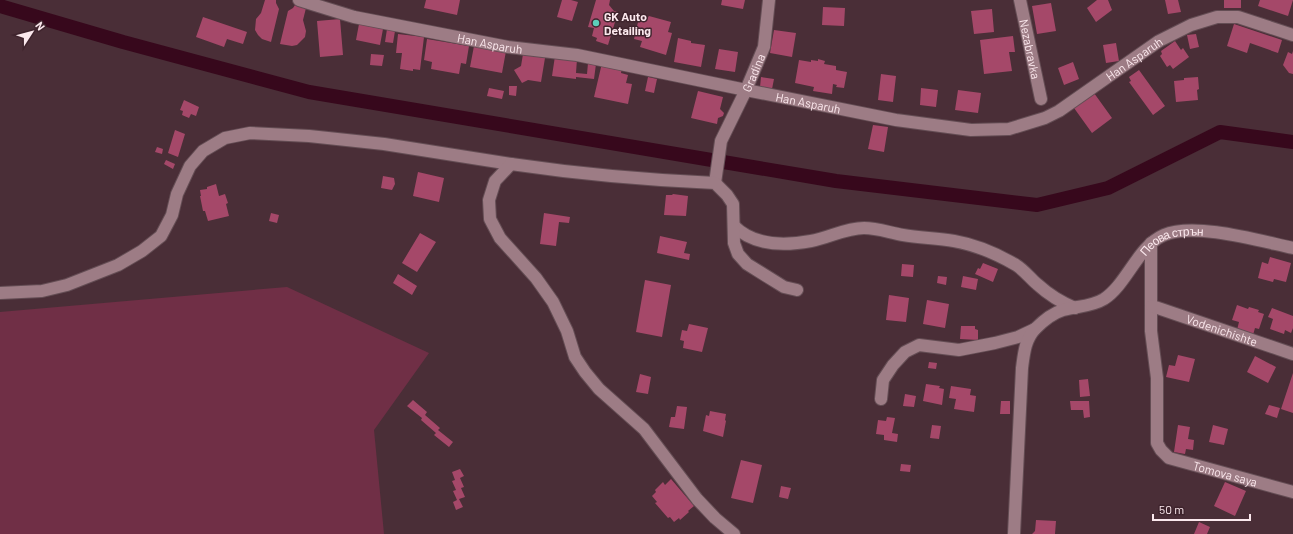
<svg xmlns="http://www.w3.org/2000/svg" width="1293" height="534" font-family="Barlow,sans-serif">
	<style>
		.green { fill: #702f46 }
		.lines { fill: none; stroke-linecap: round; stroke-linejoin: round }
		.canal { stroke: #37081c; stroke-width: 14 }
		.building { fill: #a54869 }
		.street-casing { stroke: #644d54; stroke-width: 14 }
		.street { stroke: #9d7c85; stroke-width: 12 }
		.poi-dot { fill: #5cceba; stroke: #3f242d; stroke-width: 1.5 }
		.labels { text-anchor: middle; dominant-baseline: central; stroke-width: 3; stroke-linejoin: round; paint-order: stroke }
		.poi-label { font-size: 12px; font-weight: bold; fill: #fbe8ed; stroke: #3f242d; text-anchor: start }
		.street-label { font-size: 12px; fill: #fbe8ed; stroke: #3f242d }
	</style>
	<rect width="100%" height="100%" fill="#4a2e37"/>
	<path class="green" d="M287,287l142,66 -55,77 10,104h-384v-222z"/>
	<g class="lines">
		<path class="canal" d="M0,6l123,36 186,50 527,89 201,24 71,-17 112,-56 73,10"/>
	</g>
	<path class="building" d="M265,0h11v3l3,6 -8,33 -9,-3 -4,-4 -3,-5 1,-11 5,-6z
		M426,0h34l-3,15 -33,-7z
		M562,0h9l7,2 -6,19 -15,-4z
		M596,0h14l-1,5 5,6 4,1 -10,33 -12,-4 1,-3 -5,-2 2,-8 -6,-1z
		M722,0h23l-2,9 -22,-4z
		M1097,0h11l4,10 -16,12 -9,-14z
		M1165,0h13l3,12 -13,2z
		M1224,0h17v8h-17z
		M1260,0h33l-5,16 -30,-10z
		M1051,3l5,28 -19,3 -5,-28z
		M295,5l11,3 -3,12 3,11 -1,6 -8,8 -5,1 -12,-2 8,-33 5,-3z
		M823,7l22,1 -1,18 -22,-1z
		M992,9l2,23 -20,2 -3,-23z
		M649,16l22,6 -3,10 4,1 -6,22 -26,-8 2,-6 -8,-2 4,-17 7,-1z
		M203,17l44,15 -4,12 -16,-5 -3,8 -28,-10z
		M340,19l3,36 -23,2 -3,-36z
		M359,24l24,5 -3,16 -24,-5z
		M1234,24l48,16 -4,13 -28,-10 -3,10 -20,-7z
		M387,29l8,2 -2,12 -8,-1z
		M774,30l22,3 -4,24 -22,-4z
		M398,34l26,3 -4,33 -7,-1v2l-13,-2 2,-16h-6z
		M1196,34l3,13 -9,2 -3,-14z
		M1013,36l2,16h-6l3,19 -28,3 -4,-34z
		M678,38l13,3v2l14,2 -4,22 -27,-5z
		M427,39l42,7 -3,18 -5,-1 -2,11 -28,-5 1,-7 -8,-2z
		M1175,41l6,9 2,-2 6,9 -16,12 -3,-4 -3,2 -7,-11 2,-2 -1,-3z
		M1116,43l3,18 -13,2 -3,-18z
		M474,46l32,5 -4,22 -32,-6z
		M719,49l19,3 -3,20 -20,-3z
		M1293,51v23l-4,-1 -6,-8 5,-13 4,2z
		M371,54l13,1 -2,11 -12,-1z
		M523,54l22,4 -4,24 -13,-2 -6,3 -8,-13 7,-4z
		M555,56l22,3 -1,14 11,1 1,-11 8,1 -2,15 -18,-2v2l-24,-3z
		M818,59l7,2 -1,3 12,2v4l11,2 -3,16 -8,-1 1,-2 -4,-1 -1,10 -19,-3 1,-4 -19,-4 4,-23 12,2v-2l7,1z
		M1073,62l6,17 -15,6 -6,-17z
		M602,63l20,4 -1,6 7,2 -2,8 6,1 -4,20 -34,-7z
		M1139,70l26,36 -12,9 -24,-33 2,-1 -2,-4z
		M881,74l15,2 -3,26 -15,-2z
		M648,77l9,2 -3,14 -9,-2z
		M761,77l13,2 -2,10 -12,-2z
		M1198,77l1,12 -2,1 1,10 -22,2 -2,-21 10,-1v-2z
		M509,86h8l-1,10 -7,-1z
		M489,88l15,3 -2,8 -15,-3z
		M921,88l17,2 -2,17 -16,-2z
		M958,90l23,3 -3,20 -23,-3z
		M698,91l25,6 -3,12 4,4 -1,3 -5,2 -1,6 -26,-6z
		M1094,93l18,25 -20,15 -18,-25z
		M184,100l15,7 -3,9 -5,-2 -2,4 -7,-3 1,-4 -3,-1z
		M873,125l15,2 -4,25 -16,-3z
		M175,130l10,4 -7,23 -10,-4z
		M157,147l6,2 -1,5 -7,-2z
		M166,160l9,4 -2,5 -9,-5z
		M418,172l26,6 -5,24 -26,-6z
		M383,176l11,2 1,6 -3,6 -11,-2z
		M216,184l3,12 6,-2 3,9 -2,1 3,12 -21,5 -3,-10h-2l-3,-15h1l-1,-6 7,-1v-2z
		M673,194l15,2 -2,20 -22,-1 2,-20h6z
		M271,213l8,2 -2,8 -8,-2z
		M544,213l26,4 -1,6 -10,-1 -3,24 -16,-2z
		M420,233l16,9 -19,30 -15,-9z
		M660,236l27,6 -3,11 6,1 -1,6 -32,-7z
		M1270,257l21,6 -5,19 -12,-3 -1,3 -15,-4 4,-16 6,2z
		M983,263l15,6 -5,13 -18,-8 3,-6 2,1z
		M902,264l12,1 -1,12 -12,-1z
		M398,274l19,12 -5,9 -19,-12z
		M938,276l9,1 -1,8 -9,-2z
		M963,276l15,3 -2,11 -15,-3z
		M645,280l26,5 -9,52 -26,-5z
		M889,295l20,3 -3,24 -20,-2z
		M927,300l22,4 -4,24 -22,-4z
		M1237,305l11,4 1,-2 10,3 -1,2 6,2 -5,15 -4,-1 -2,7 -16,-5 2,-8 -7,-2z
		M1272,308l21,8v12l-2,5 -6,-3 -1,4 -14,-5 3,-10 -5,-2z
		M689,324l19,4 -6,24 -19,-4 1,-7 -4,-1 2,-10 5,1z
		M961,326h14v3l3,1v10l-18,-1z
		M1178,355l17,4 -6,23 -23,-5 3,-12 6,1z
		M1255,356l21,11 -8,16 -21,-11z
		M929,362l8,1 -1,6 -8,-1z
		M1293,373v40l-12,-4z
		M640,374l11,3 -3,17 -12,-2z
		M1088,379l2,17 -10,1 -1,-17z
		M926,384l14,2 -1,2 5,1 -2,16 -19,-4z
		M951,386l20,3 -1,6 6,1 -2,16 -20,-3 2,-10 -7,-1z
		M905,394l11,2 -2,11 -11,-1z
		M413,400l14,12 -2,3 15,13 -2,2 15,12 -4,5 -15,-12 2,-2 -15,-13 1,-2 -15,-12z
		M1001,401h9v13h-10z
		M1070,401h19l1,16 -6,1 -1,-8h-12z
		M1269,405l11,3 -3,10 -12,-4z
		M677,406l10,1 -3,22 -15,-2 2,-10h4z
		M710,411l16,3 -1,6 1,1 -3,16 -20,-6 3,-16 3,1z
		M887,417l8,1 -3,15 6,1 -1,8 -13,-2v-5l-8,-1 2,-14 8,1z
		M932,425l9,1 -2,13 -9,-1z
		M1178,425l12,2 -2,12 6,1 -1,10 -7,-1 -1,5 -11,-2z
		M1213,425l15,4 -4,16 -15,-3z
		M741,460l21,5 -9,38 -22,-5z
		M901,464l10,1 -1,7 -10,-1z
		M460,469l4,7 -4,2 4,9 -3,1 4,9 -6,2 4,8 -7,3 -3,-8 4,-2 -4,-9 3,-1 -4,-9 3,-1 -3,-8z
		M671,479l23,27 -6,5 1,1 -9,8 -1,-2 -5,4 -4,-5 -2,1 -13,-15 2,-1 -5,-6 4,-4 -1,-2 8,-8 2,3z
		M1225,482l21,9 -11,25 -21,-10z
		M781,486l10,2 -3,11 -9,-2z
		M1036,520l20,1 -1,13h-23l3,-3z
		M1199,522l11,5 -3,7h-13z"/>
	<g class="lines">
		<g class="street-casing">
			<g id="street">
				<path id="s1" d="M299,0l55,17 154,30 69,8 169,35 150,30 75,10 38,-1 36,-11 14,-7 100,-70 32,-16 26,-8h21l55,18"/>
				<path id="s2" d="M1020,0l21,99"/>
				<path id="s3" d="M715,183l6,-42 25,-51 18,-43 5,-47"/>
				<path d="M734,226c20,20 50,20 77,15 18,-3 34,-13 53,-13 14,0 26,5 39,7 17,3 34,3 51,6 23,4 43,13 62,24 8,5 14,13 21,19 11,10 23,18 38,24"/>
				<path id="s4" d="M1151,243v88l6,47v65l4,7 8,8 124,34"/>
				<path d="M0,293l42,-2 25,-6 51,-20 24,-14 19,-15 11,-21 5,-21 13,-28 13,-15 22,-13 25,-5 59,3 75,8 127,20"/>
				<path id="s5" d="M1152,306l141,48"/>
				<path d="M881,399l2,-19 10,-15 12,-13 14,-7 40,5 36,-7 23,-6 17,-8"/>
				<path d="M734,534l-19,-16 -18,-19 -53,-70 -45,-40 -14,-17 -10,-15 -8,-26 -14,-29 -17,-24 -36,-40 -10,-19 -1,-19 6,-19 16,-17c68,10 135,16 204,19l12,12 6,9 1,39 4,11 9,10 37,23 13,3"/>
				<path id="s6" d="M1014,534l8,-166c2,-15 3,-28 13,-39 7,-7 18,-16 28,-19 14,-4 28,-3 41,-11 23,-15 34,-53 60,-64 31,-13 96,6 129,13"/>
			</g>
		</g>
		<use href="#street" class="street"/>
	</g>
	<circle class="poi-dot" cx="596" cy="23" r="4"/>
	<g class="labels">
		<g class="poi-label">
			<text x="604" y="16">GK Auto<tspan x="604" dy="14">Detailing</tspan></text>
		</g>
		<g class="street-label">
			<text stroke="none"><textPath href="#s1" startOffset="196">Han Asparuh</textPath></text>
			<text stroke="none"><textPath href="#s2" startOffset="50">Nezabravka</textPath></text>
			<text stroke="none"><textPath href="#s1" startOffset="868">Han Asparuh</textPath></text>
			<text stroke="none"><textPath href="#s3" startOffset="118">Gradina</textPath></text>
			<text stroke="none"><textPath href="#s1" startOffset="520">Han Asparuh</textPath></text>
			<text stroke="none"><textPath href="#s6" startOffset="379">Пеова стрън</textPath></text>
			<text stroke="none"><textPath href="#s5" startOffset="74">Vodenichishte</textPath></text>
			<text stroke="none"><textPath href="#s4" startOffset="278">Tomova saya</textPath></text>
		</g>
	</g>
	<g transform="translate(32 32) rotate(54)" stroke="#3f242d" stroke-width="3" paint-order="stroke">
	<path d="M0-3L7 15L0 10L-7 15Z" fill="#fbe8ed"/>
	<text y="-6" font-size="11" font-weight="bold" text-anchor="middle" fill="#fbe8ed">N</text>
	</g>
	<path d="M1153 514v6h97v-6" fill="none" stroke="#fbe8ed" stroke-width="2"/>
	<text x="1159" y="514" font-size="12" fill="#fbe8ed" stroke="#3f242d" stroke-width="3" paint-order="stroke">50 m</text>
</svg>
